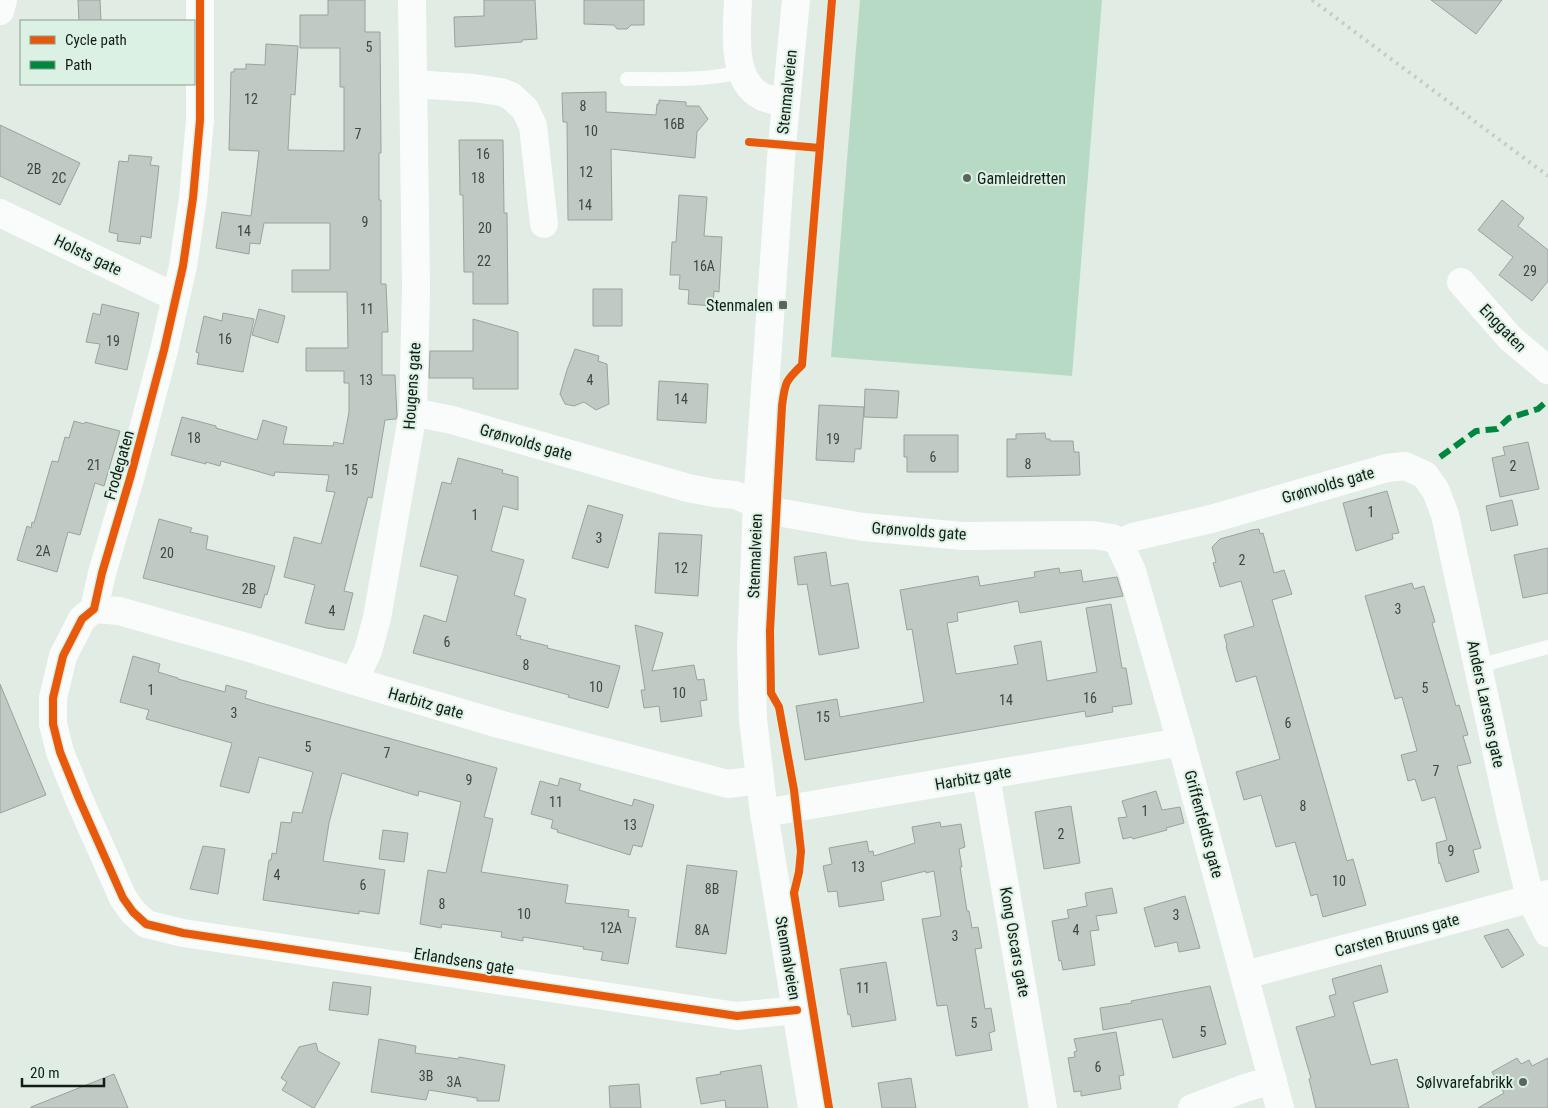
<svg xmlns="http://www.w3.org/2000/svg" width="1548" height="1108" font-family="'Roboto Condensed',sans-serif">
	<style>
		.green { fill: #b6dac4 }
		.building { fill: #c0c9c4; stroke: #9aa29c }
		.lines { fill: none; stroke-linecap: round; stroke-linejoin: round }
		.service { stroke: #fafcfb; stroke-width: 14 }
		.minor { stroke: #fafcfb; stroke-width: 28 }
		.secondary { stroke: #fafcfb; stroke-width: 28 }
		.primary { stroke: #fafcfb; stroke-width: 28 }
		.rail { stroke: #c7cac8; stroke-width: 4; stroke-dasharray: 2.5 5; stroke-linecap: butt }
		.quiet { stroke: #00873e; stroke-width: 6; stroke-dasharray: 12 6; stroke-linecap: butt }
		.cycleway-casing { stroke: #dbf1e3; stroke-width: 11 }
		.cycleway { stroke: #e8590c; stroke-width: 8 }
		.poi-dot { fill: #5b655f; stroke: #dbf1e3; stroke-width: 2 }
		.labels { text-anchor: middle; dominant-baseline: central; stroke-width: 4; stroke-linejoin: round; paint-order: stroke }
		.number-label { font-size: 14px; fill: #3f4742 }
		.street-label { font-size: 16px; fill: #141c17; stroke: #dbf1e3 }
		.poi-label { font-size: 16px; fill: #141c17; stroke: #dbf1e3; text-anchor: end }
	</style>
	<rect width="100%" height="100%" fill="#e0ece4"/>
	<path class="green" d="M860,0h242l-30,376 -241,-19z"/>
	<path class="building" d="M78,0h22l1,21h-22z
		M328,0h37v32h15l1,121h-2v47h2v84h5l2,48h-6v43h13l2,41 -1,3 -11,1 -13,78 -4,-1 -24,94 9,2 -9,37 -17,-2 -22,-5 10,-38 -31,-8 10,-40 27,7 14,-52 -9,-1 3,-16 -54,-3 -1,4 -53,-15 -1,5 -14,-4v2l-35,-9 11,-38 34,9v2l41,12 6,-20 24,7 -4,17 50,2 1,-4 9,2 6,-32v-29h-5v-12h-38v-23h42l-1,-56h-55v-22h38v-47h-66l-4,21 -10,-1 -1,11 -33,-6 6,-36 29,4 8,-65 -30,-1 2,-78h3v-3h12v-5l19,1 1,-21 32,2 -3,49 -4,-1 -3,56 56,1v-64h-4v-39h-40v-33h28z
		M484,0h51l2,39 -15,1v2l-67,5 -1,-30 30,-1z
		M584,0h60v25h-13l-4,4h-10l-3,-4 -30,-1z
		M1431,0h71l-26,34z
		M606,92v20l50,3 1,-11h2v-4l27,2v4h13l9,13 -11,13 -2,26 -84,-9 1,71h-44l-1,-98h-4l-1,-29z
		M0,125l80,38 -20,42 -60,-29z
		M459,140h44l1,73h3l1,91h-35v-32h-9l-1,-77h-3z
		M129,155l23,2 -2,8 9,1 -8,72 -10,-2 -1,8 -23,-3 1,-7 -9,-2 10,-71 9,1z
		M679,195l28,2 -3,39 18,1 -3,55 -5,-1 -1,15 -25,-2 1,-14 -10,-1 1,-14h-10l2,-33h4z
		M1502,200l22,18 -6,8 30,24v31l-16,20 -33,-26 14,-18 -35,-27z
		M593,289h29v37h-29z
		M102,304l37,9 -12,57 -32,-7 5,-19 -14,-2 7,-29 7,2z
		M259,309l26,7 -7,27 -26,-8z
		M223,313l31,6 -11,53 -46,-8 2,-11 -3,-1 8,-36 18,5z
		M473,319l45,13v57h-45v-11h-44l1,-27h43z
		M575,349l24,7 -1,5 9,3 2,40 -13,6 -12,-8 -10,4 -9,-2 -5,-10 7,-24z
		M659,381l49,3 -2,39 -49,-3z
		M865,389l34,2 -2,27 -33,-1z
		M819,405l45,2 -3,42h-6l-1,13 -38,-2z
		M74,421l10,3 1,-2 35,9 -16,55 -9,-3 -15,52 -12,-3 -11,40 -40,-12 10,-34 4,2 1,-6 2,1 18,-62 6,1 7,-25 4,1z
		M1045,433l1,6h4v2h23l1,11h5l1,23 -73,2v-38h9v-5z
		M904,435h54v37h-51v-15h-3z
		M1528,442l11,47 -39,8 -8,-39 13,-3 -2,-8z
		M458,458l45,12 -1,3 16,4v33l-15,-4 -12,45 33,9 -10,35 12,4 -10,36 5,1 -1,3 28,7 -1,2 73,18 -12,42 -40,-11 1,-2 -156,-42 11,-38 22,7 12,-46 -38,-10 22,-84 9,2z
		M1387,491l12,42 -7,1 1,5 -37,12 -13,-48z
		M1512,500l6,25 -27,6 -5,-25z
		M588,505l35,10 -15,53 -36,-10z
		M159,519l33,9 -2,4 18,4 -2,13 69,17 -8,29 -2,-1 -4,14 -118,-30z
		M1259,529l1,5 3,-1 11,40 10,-3 8,24 -20,6 75,261 6,-2 13,46 -43,12 -6,-23 -6,2 -16,-54 -19,5 -15,-52 -17,5 -8,-28 44,-13 -24,-83 -20,6 -10,-36 1,-1 -3,-10 30,-9 -13,-45 -21,6 -7,-24 3,-1 -4,-15 8,-8 32,-9z
		M659,533l43,2 -4,61 -43,-3z
		M1548,548v45l-25,5 -9,-43z
		M826,552l5,34 17,-3 11,65 -40,7 -12,-71 -9,1 -4,-28z
		M1059,568l1,5 21,-3 2,12 34,-5 6,19 -103,17 -2,-12 -61,12 1,8 -11,2 9,51 62,-10 -4,-18 27,-5 6,40 50,-9 -11,-64 25,-4 11,64h4l6,36 -20,3 1,5 -27,5 -1,-6 -280,49 -9,-54 41,-7 3,18 84,-15 -12,-73 -5,1 -7,-40 78,-14 2,10 55,-9 -1,-5z
		M1412,583l2,6 10,-3 11,36 -3,1 24,83 3,-1 9,30 -5,1 8,27 -14,3 24,82 -8,2 6,22 -33,10 -6,-19 -1,1 -3,-21 11,-3 -12,-43 -13,4 -7,-22 -7,2 -7,-26 16,-4 -15,-54 -7,2 -30,-103z
		M635,625l28,8 -11,38 42,-6 3,15 7,-1 3,21 -7,1 2,15 -41,6 -2,-16 -15,2 -3,-18h4z
		M133,656l27,8 -2,8 20,6v1l47,13 1,-7 21,6 -2,7 16,5 236,65 -13,49 9,2 -12,53 87,13 -3,18 64,7 -1,7 8,1 -8,46 -27,-4 2,-8 -20,-3 1,-2 -61,-10v4l-22,-4 1,-5 -60,-8 -1,4 -21,-4 8,-54 18,3 15,-71 -42,-11 -1,5 -76,-23 -13,50 -6,38 62,9 -6,44 -20,-3v3l-96,-14 6,-40h2l1,-7 4,1 5,-32 10,1 2,-11 9,1 11,-41 -54,-15 -10,36 -29,-7 12,-43 -86,-24 3,-9 -29,-8z
		M0,684l46,111 -46,18z
		M560,778l21,6 -2,6 53,16 2,-7 20,6 -12,42 -9,-2 -3,10 -73,-23 1,-2 -7,-2 2,-8 -22,-6 9,-33 18,5z
		M1156,791l6,19 18,-3 4,16 -18,5 1,2 -34,9 -1,-2 -9,2 -5,-21 9,-1 -5,-16z
		M1071,806l9,57 -36,6 -9,-57z
		M940,822l1,5 20,-3 4,23 -6,2 3,18h-2l7,44h2l3,17 6,-1 4,21 -7,1 10,60 6,-1 4,23 -6,2 3,17 -36,6 -9,-51 -10,1 -15,-87 19,-3 -7,-45 -8,2v-2l-45,11 3,18 -45,7 -2,-16 -9,1 -5,-26 9,-2 -3,-16 38,-7 2,11 4,-1 1,5 41,-13 -3,-16z
		M383,830l25,3 -4,29 -25,-3z
		M203,846l22,3 -7,45 -28,-5z
		M687,865l50,6 -11,83 -50,-7z
		M1112,888l5,25 -21,3 3,14 -9,1 5,34 -32,5 -2,-10 -2,1 -7,-40 17,-3 -2,-8 20,-4 -2,-13z
		M1185,896l15,52 -21,4 -2,-10 -22,5 -11,-39z
		M1508,929l16,26 -22,13 -18,-32z
		M886,962l10,58 -44,7 -2,-13 -2,1 -8,-46z
		M1381,965l7,27 -35,10 18,63 26,-6 12,49h-93l-7,-29 2,-1 -15,-51 39,-11 -6,-20 7,-2 -4,-15z
		M333,982l38,5 -3,28 -39,-5z
		M1210,986l16,58 -53,14 -11,-39 -59,11 -3,-22 32,-5 -1,-2z
		M1116,1032l8,43 -5,1 2,13 -40,7v-5l-7,1 -6,-34 7,-1 -1,-5 3,-1 -3,-12z
		M379,1039l37,7 -1,7 43,6 1,-2 46,8 -6,36h-22v-3l-48,-8 -3,10 -55,-8z
		M316,1043l2,8 22,12 -26,45h-1l-31,-18 5,-8 -6,-4 18,-31z
		M1517,1058l4,6 8,-4 3,6 16,-8v50h-70l26,-15 -12,-21z
		M761,1065l7,43h-42l-1,-8 -24,4 -5,-26 25,-4 -1,-2z
		M114,1074l14,34h-97v-1z
		M911,1078l5,30h-34l-4,-25z
		M639,1084l2,24h-31l-1,-22z"/>
	<g class="lines">
		<path class="service" d="M627,79c38,0 77,2 114,-7
			M1478,670l15,-8 55,-15"/>
		<path class="minor" d="M200,0v120l-7,78 -10,68 -19,84 -33,125 -29,98 -8,36 -12,10 -19,37 -10,42v26l7,28 19,47 44,99 10,14 13,12 37,9 554,83 60,-6
			M0,11l3,-11
			M413,84l61,4 27,4 10,4 14,13 8,17 11,98
			M0,213l175,84
			M1461,282l49,56 38,32
			M413,412l39,8 236,68 26,5 21,2 42,17 86,15 100,9 130,-1 19,3 7,5 13,28 49,171 99,366
			M1119,543l14,-6 78,-18 176,-51 18,-2 20,9 11,16 9,24 65,299 20,84 18,35
			M94,609l25,2 127,36 108,34 145,43 229,60 32,-4
			M354,681l14,-30 9,-33 36,-206 3,-123 -4,-289
			M986,776l57,332
			M764,813l417,-71
			M1245,975l193,-51 110,-30
			M1192,1108l53,-20 28,-8"/>
		<path class="secondary" d="M738,0c-1,29 -8,82 25,97 7,3 15,4 23,6"/>
		<path class="primary" d="M796,0l-14,145 -25,359 -6,145 2,70 11,94 48,295"/>
		<path class="rail" d="M1312,0l236,176"/>
		<path class="quiet" d="M1440,457l36,-26 21,-2 12,-11 29,-9 10,-9"/>
		<g class="cycleway-casing">
			<path id="cycleway" d="M200,0v120l-7,78 -10,68 -19,84 -33,125 -29,98 -8,36 -12,10 -19,37 -10,42v26l7,28 19,47 44,99 10,14 13,12 37,9 554,83 60,-6
				M749,142l71,6
				M829,1108l-35,-215 5,-21 2,-21 -7,-61 -15,-83 -8,-14 -1,-62 12,-225c3,-23 3,-25 20,-41l30,-365"/>
		</g>
		<use href="#cycleway" class="cycleway"/>
	</g>
	<g class="poi-dot">
		<circle cx="967" cy="178" r="5"/>
		<rect x="778" y="300" width="10" height="10" rx="2.5"/>
		<circle cx="1523" cy="1082" r="5"/>
	</g>
	<g class="labels">
		<g class="number-label">
			<text x="369" y="47">5</text>
			<text x="251" y="99">12</text>
			<text x="583" y="106">8</text>
			<text x="674" y="124">16B</text>
			<text x="591" y="131">10</text>
			<text x="358" y="134">7</text>
			<text x="483" y="154">16</text>
			<text x="34" y="169">2B</text>
			<text x="586" y="172">12</text>
			<text x="59" y="178">2C</text>
			<text x="478" y="178">18</text>
			<text x="585" y="205">14</text>
			<text x="365" y="222">9</text>
			<text x="485" y="228">20</text>
			<text x="244" y="231">14</text>
			<text x="484" y="261">22</text>
			<text x="704" y="266">16A</text>
			<text x="1530" y="271">29</text>
			<text x="367" y="309">11</text>
			<text x="225" y="339">16</text>
			<text x="113" y="341">19</text>
			<text x="366" y="380">13</text>
			<text x="590" y="380">4</text>
			<text x="681" y="399">14</text>
			<text x="194" y="438">18</text>
			<text x="833" y="439">19</text>
			<text x="933" y="457">6</text>
			<text x="1028" y="464">8</text>
			<text x="94" y="465">21</text>
			<text x="1513" y="466">2</text>
			<text x="351" y="470">15</text>
			<text x="1371" y="512">1</text>
			<text x="475" y="515">1</text>
			<text x="599" y="538">3</text>
			<text x="43" y="551">2A</text>
			<text x="167" y="553">20</text>
			<text x="1242" y="560">2</text>
			<text x="681" y="568">12</text>
			<text x="249" y="589">2B</text>
			<text x="1398" y="609">3</text>
			<text x="332" y="611">4</text>
			<text x="447" y="642">6</text>
			<text x="526" y="665">8</text>
			<text x="596" y="687">10</text>
			<text x="1425" y="688">5</text>
			<text x="151" y="690">1</text>
			<text x="679" y="693">10</text>
			<text x="1090" y="698">16</text>
			<text x="1006" y="700">14</text>
			<text x="234" y="713">3</text>
			<text x="823" y="717">15</text>
			<text x="1288" y="723">6</text>
			<text x="308" y="747">5</text>
			<text x="387" y="753">7</text>
			<text x="1436" y="771">7</text>
			<text x="469" y="780">9</text>
			<text x="556" y="802">11</text>
			<text x="1303" y="806">8</text>
			<text x="1145" y="811">1</text>
			<text x="630" y="825">13</text>
			<text x="1061" y="834">2</text>
			<text x="1451" y="851">9</text>
			<text x="858" y="867">13</text>
			<text x="277" y="875">4</text>
			<text x="1339" y="881">10</text>
			<text x="363" y="885">6</text>
			<text x="712" y="889">8B</text>
			<text x="442" y="904">8</text>
			<text x="524" y="914">10</text>
			<text x="1176" y="915">3</text>
			<text x="611" y="928">12A</text>
			<text x="702" y="930">8A</text>
			<text x="1076" y="930">4</text>
			<text x="955" y="936">3</text>
			<text x="863" y="988">11</text>
			<text x="974" y="1023">5</text>
			<text x="1203" y="1032">5</text>
			<text x="1098" y="1067">6</text>
			<text x="426" y="1076">3B</text>
			<text x="454" y="1082">3A</text>
		</g>
		<g class="street-label">
			<text transform="translate(787 92) rotate(-84)">Stenmalveien</text>
			<text transform="translate(88 255) rotate(26)">Holsts gate</text>
			<text transform="translate(1503 328) rotate(46)">Enggaten</text>
			<text transform="translate(412 386) rotate(-86)">Hougens gate</text>
			<text transform="translate(526 442) rotate(16)">Grønvolds gate</text>
			<text transform="translate(119 465) rotate(-74)">Frodegaten</text>
			<text transform="translate(1328 485) rotate(-16)">Grønvolds gate</text>
			<text transform="translate(919 531) rotate(4)">Grønvolds gate</text>
			<text transform="translate(755 556) rotate(-88)">Stenmalveien</text>
			<text transform="translate(426 703) rotate(16)">Harbitz gate</text>
			<text transform="translate(1486 704) rotate(78)">Anders Larsens gate</text>
			<text transform="translate(973 778) rotate(-10)">Harbitz gate</text>
			<text transform="translate(1204 824) rotate(75)">Griffenfeldts gate</text>
			<text transform="translate(1397 935) rotate(-15)">Carsten Bruuns gate</text>
			<text transform="translate(1015 942) rotate(80)">Kong Oscars gate</text>
			<text transform="translate(788 958) rotate(80)">Stenmalveien</text>
			<text transform="translate(464 961) rotate(9)">Erlandsens gate</text>
		</g>
		<g class="poi-label">
			<text x="977" y="178" text-anchor="start">Gamleidretten</text>
			<text x="773" y="305">Stenmalen</text>
			<text x="1513" y="1082">Sølvvarefabrikk</text>
		</g>
	</g>
	<rect x="20" y="20" width="175" height="65" fill="#dbf1e3" stroke="#8b9c91"/>
	<rect x="30" y="36" width="25" height="8" fill="#e8590c" stroke="#8b9c91"/>
	<text x="65" y="45" font-size="15" fill="#141c17">Cycle path</text>
	<rect x="30" y="61" width="25" height="8" fill="#00873e" stroke="#8b9c91"/>
	<text x="65" y="70" font-size="15" fill="#141c17">Path</text>
	<path d="M22 1078v8h82v-8" fill="none" stroke="#141c17" stroke-width="2.5"/>
	<text x="30" y="1078" font-size="15" fill="#141c17" stroke="#dbf1e3" stroke-width="4" paint-order="stroke">20 m</text>
</svg>
